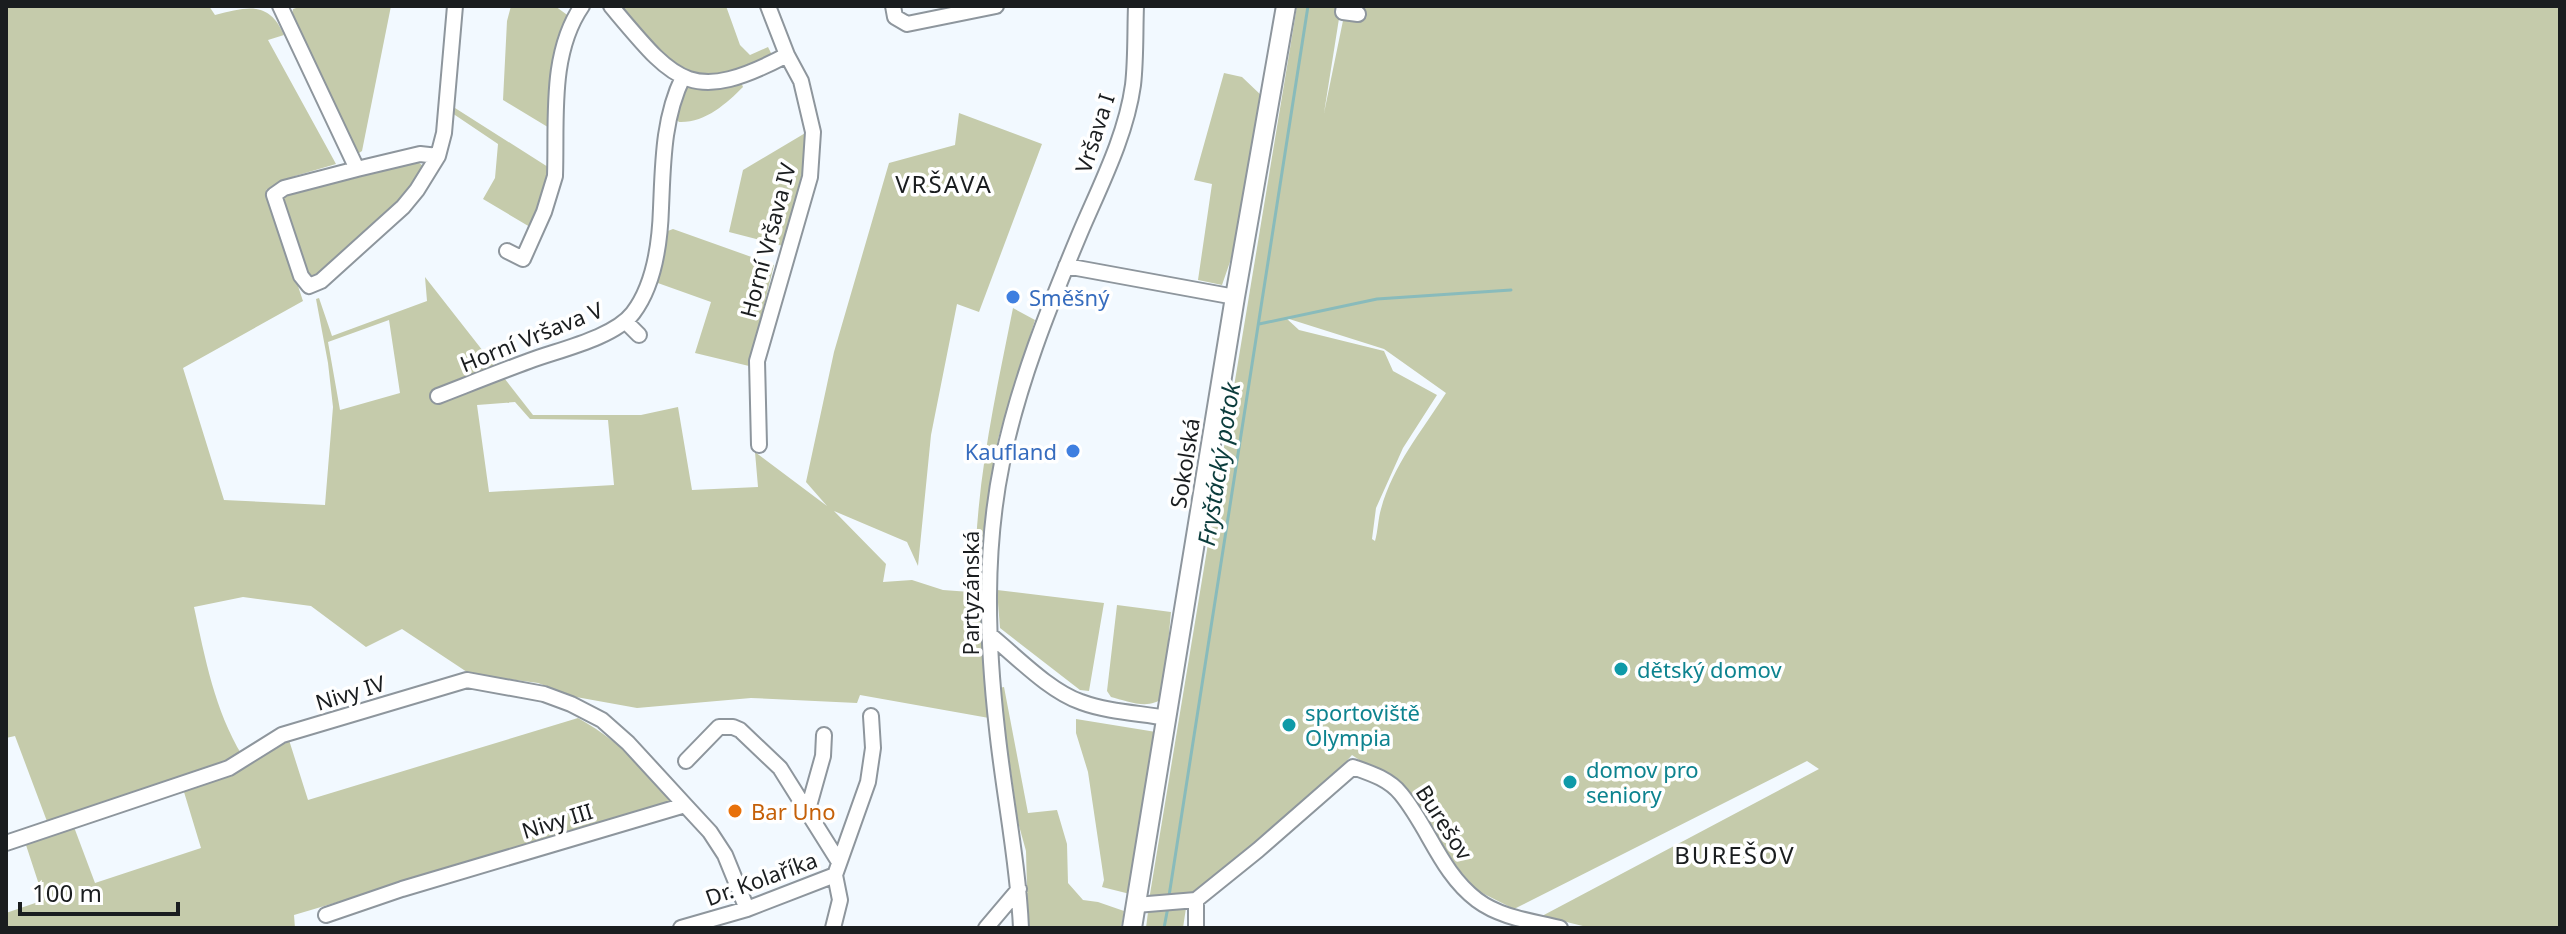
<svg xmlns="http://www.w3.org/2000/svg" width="2566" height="934" font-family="'Noto Sans',sans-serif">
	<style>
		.green { fill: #c5cbab; fill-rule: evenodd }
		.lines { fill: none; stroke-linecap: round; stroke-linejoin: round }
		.stream { stroke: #89bbbb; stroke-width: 3 }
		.minor-casing { stroke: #8e969d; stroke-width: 18 }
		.major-casing { stroke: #8e969d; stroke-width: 22 }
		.minor { stroke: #fff; stroke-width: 14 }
		.major { stroke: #fff; stroke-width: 18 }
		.shop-dot { fill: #3f7fe0; stroke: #fff; stroke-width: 3 }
		.culture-dot { fill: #0f9aa8; stroke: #fff; stroke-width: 3 }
		.food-dot { fill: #e8710a; stroke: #fff; stroke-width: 3 }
		.labels { text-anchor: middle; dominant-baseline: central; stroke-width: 7; stroke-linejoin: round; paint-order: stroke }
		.street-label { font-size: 22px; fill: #1a1d1f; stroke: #fff }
		.shop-label { font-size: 22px; fill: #366cbe; stroke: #fff; text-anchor: start }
		.culture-label { font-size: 22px; fill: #0d838f; stroke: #fff; text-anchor: start }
		.food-label { font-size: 22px; fill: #c56008; stroke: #fff; text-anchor: start }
		.neighbourhood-label { font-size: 24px; letter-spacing: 2px; fill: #1a1d1f; stroke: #fff }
		.water-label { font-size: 24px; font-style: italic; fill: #0b3c3c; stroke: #fff }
	</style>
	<rect width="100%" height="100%" fill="#f2f9ff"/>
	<path class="green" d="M6,6h203l6,9c32,-8 54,-15 69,20l-16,5 68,124 -41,12 -29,14 37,111 -120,67 41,132 101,5 8,-98 -5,-44 -12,-64 3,-1 13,38 95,-35 -2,-24 108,138h108l37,-8 14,83 66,-3 -3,-35 72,54 -21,-24 28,-130 55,-189 66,-18 4,-32 83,31 -63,168 -22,-8 -26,131 -13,131 -11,-24 -73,-31 52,53 -3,18 29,-2 31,10 41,3 5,125 -129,-23 -3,8 -106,-5 -114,10 -61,-11 -38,-14 -68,-9 -68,-45 -36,18 -55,-41 -68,-9 -49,10c11,51 21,104 48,148l-194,69 -33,-88 -9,2zM389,320l11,73 -60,17 -12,-68zM515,402l15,17 78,1 6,65 -125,7 -12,-87z
		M302,6h89l-29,145 -15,10 -59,-127 5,-25z
		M511,6h44l15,11 -19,112 -48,-29 4,-79z
		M726,6l14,39 10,10 18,-8 5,10c-87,37 -95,15 -150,-50z
		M1297,6h44l-17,107 22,-107h1214v922h-969l-49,-12 277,-147 -12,-8 -293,148 -36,-18 -18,-20 -51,-77 -57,-39 -34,38 -130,104 -39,3zM1286,318l98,31 62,44c-24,38 -53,72 -65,116 -3,10 -3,22 -6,32l-3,-2 4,-31 27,-60 34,-53 -44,-24 -9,-20 -85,-21z
		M1224,73l18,4 20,19 -31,163 -9,26 -24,-5 14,-96 -18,-4z
		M741,82l2,5c-17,17 -38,36 -64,35l-4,-4 9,-28 8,-5z
		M455,108l93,59 -8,37 -10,23 -47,-28 12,-21 3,-34 -46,-31z
		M807,132v22l-24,92 -54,-14 14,-62z
		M415,160l7,5v4l-21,32 -87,78 -5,-2 -27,-77 1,-5z
		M673,229l101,36 -25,101 -54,-13 16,-51 -56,-20 10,-50z
		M1013,308l22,12 -37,119 -15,94 -2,46h-6c0,-92 20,-181 38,-271z
		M997,590l107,13 -15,88 -9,-1 -80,-62z
		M1117,605l54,7 -8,85c-13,14 -36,4 -52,0l-4,-6z
		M1004,687l24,126 29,-3 10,34 1,39 15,17 15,2 26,9 -3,17h-93l-2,-77 -8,-29 -19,-134z
		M578,718c41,23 66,50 97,84l-381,113 1,13h-289v-15l38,-13 -18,-55 2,-3 46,-15 21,56 106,-35 -17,-56 60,-24 30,-23 15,-5 19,60z
		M1076,719l80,13 -26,162 -28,-7 2,-7 -16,-108 -12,-39z
		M1186,908l-3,20h-37l2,-16z"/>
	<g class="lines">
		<path class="stream" d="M1259,324l118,-25 134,-9
			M1169,896l139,-890
			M1164,928l4,-21"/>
		<g class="minor-casing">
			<path id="minor" d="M280,6l77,163 63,-15 18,2
				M611,6c64,76 79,100 176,49
				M893,6l2,11 12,7 89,-18
				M1344,6l-1,6 15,2
				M357,169l-73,19 -10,7 27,81 8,10 12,-5 82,-74 14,-17 21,-34 6,-23 11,-127
				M507,251l16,8 21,-47 11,-36c2,-56 -6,-122 27,-170
				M1066,266l169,31
				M625,321l14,14
				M438,396c31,-12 61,-24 91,-35 29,-11 85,-23 104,-48 22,-29 27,-71 28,-105 2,-45 2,-90 22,-131
				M759,445l-2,-84 53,-184 3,-45 -12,-51 -14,-26 -19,-49
				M990,635c26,21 59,56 91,67 27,10 58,11 86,16
				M686,761l33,-34h14l7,3 40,38 59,94
				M807,813l16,-57 1,-21
				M6,843l223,-75 53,-33 185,-55 77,14 27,10 31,16 26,23 57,62
				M1136,905l60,-5 62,-50 95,-83c17,6 36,12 48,27 28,34 40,79 76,106 24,18 55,21 83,28
				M326,915l76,-26 283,-84 25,27 15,23 22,54
				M681,928l66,-19 88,-34 33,-93 5,-34 -2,-32
				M833,928l7,-28 -5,-25
				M986,928l33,-39
				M1021,928c-3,-67 -17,-132 -24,-199 -10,-88 -13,-178 5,-266 16,-79 47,-156 78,-230 20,-47 46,-97 53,-148 3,-26 2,-53 3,-79
				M1196,928v-28"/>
		</g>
		<g class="major-casing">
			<path id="major" d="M1132,928l103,-631 51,-291"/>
		</g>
		<use href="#minor" class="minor"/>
		<use href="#major" class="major"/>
	</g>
	<g class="shop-dot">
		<circle cx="1013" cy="297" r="8"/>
		<circle cx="1073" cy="451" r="8"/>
	</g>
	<g class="culture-dot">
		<circle cx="1621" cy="669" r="8"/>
		<circle cx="1289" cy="725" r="8"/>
		<circle cx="1570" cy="782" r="8"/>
	</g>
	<circle class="food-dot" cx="735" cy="811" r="8"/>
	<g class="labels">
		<g class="street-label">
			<text transform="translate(1094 133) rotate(-72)">Vršava I</text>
			<text transform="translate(767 240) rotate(-75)">Horní Vršava IV</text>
			<text transform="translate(531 336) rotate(-22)">Horní Vršava V</text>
			<text transform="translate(1184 463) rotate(-81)">Sokolská</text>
			<text transform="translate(970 593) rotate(-90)">Partyzánská</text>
			<text transform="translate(350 692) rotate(-17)">Nivy IV</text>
			<text transform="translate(557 820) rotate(-17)">Nivy III</text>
			<text transform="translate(1445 822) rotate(57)">Burešov</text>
			<text transform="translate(761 878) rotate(-20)">Dr. Kolaříka</text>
		</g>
		<g class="shop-label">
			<text x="1029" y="297">Směšný</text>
			<text x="1057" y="451" text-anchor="end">Kaufland</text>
		</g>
		<g class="culture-label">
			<text x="1637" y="669">dětský domov</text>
			<text x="1305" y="712">sportoviště<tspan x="1305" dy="25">Olympia</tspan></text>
			<text x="1586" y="769">domov pro<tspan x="1586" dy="25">seniory</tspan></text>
		</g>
		<g class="food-label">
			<text x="751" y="811">Bar Uno</text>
		</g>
		<g class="neighbourhood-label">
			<text x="944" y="183">VRŠAVA</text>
			<text x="1735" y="854">BUREŠOV</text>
		</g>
		<g class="water-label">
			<text transform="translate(1218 464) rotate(-81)">Fryštácký potok</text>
		</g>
	</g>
	<rect width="2566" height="934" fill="none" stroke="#1a1d1f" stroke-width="16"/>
	<path d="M20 902v12h158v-12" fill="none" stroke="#1a1d1f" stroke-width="4"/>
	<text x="32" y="902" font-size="24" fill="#1a1d1f" stroke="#ffffff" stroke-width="6" paint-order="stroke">100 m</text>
</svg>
